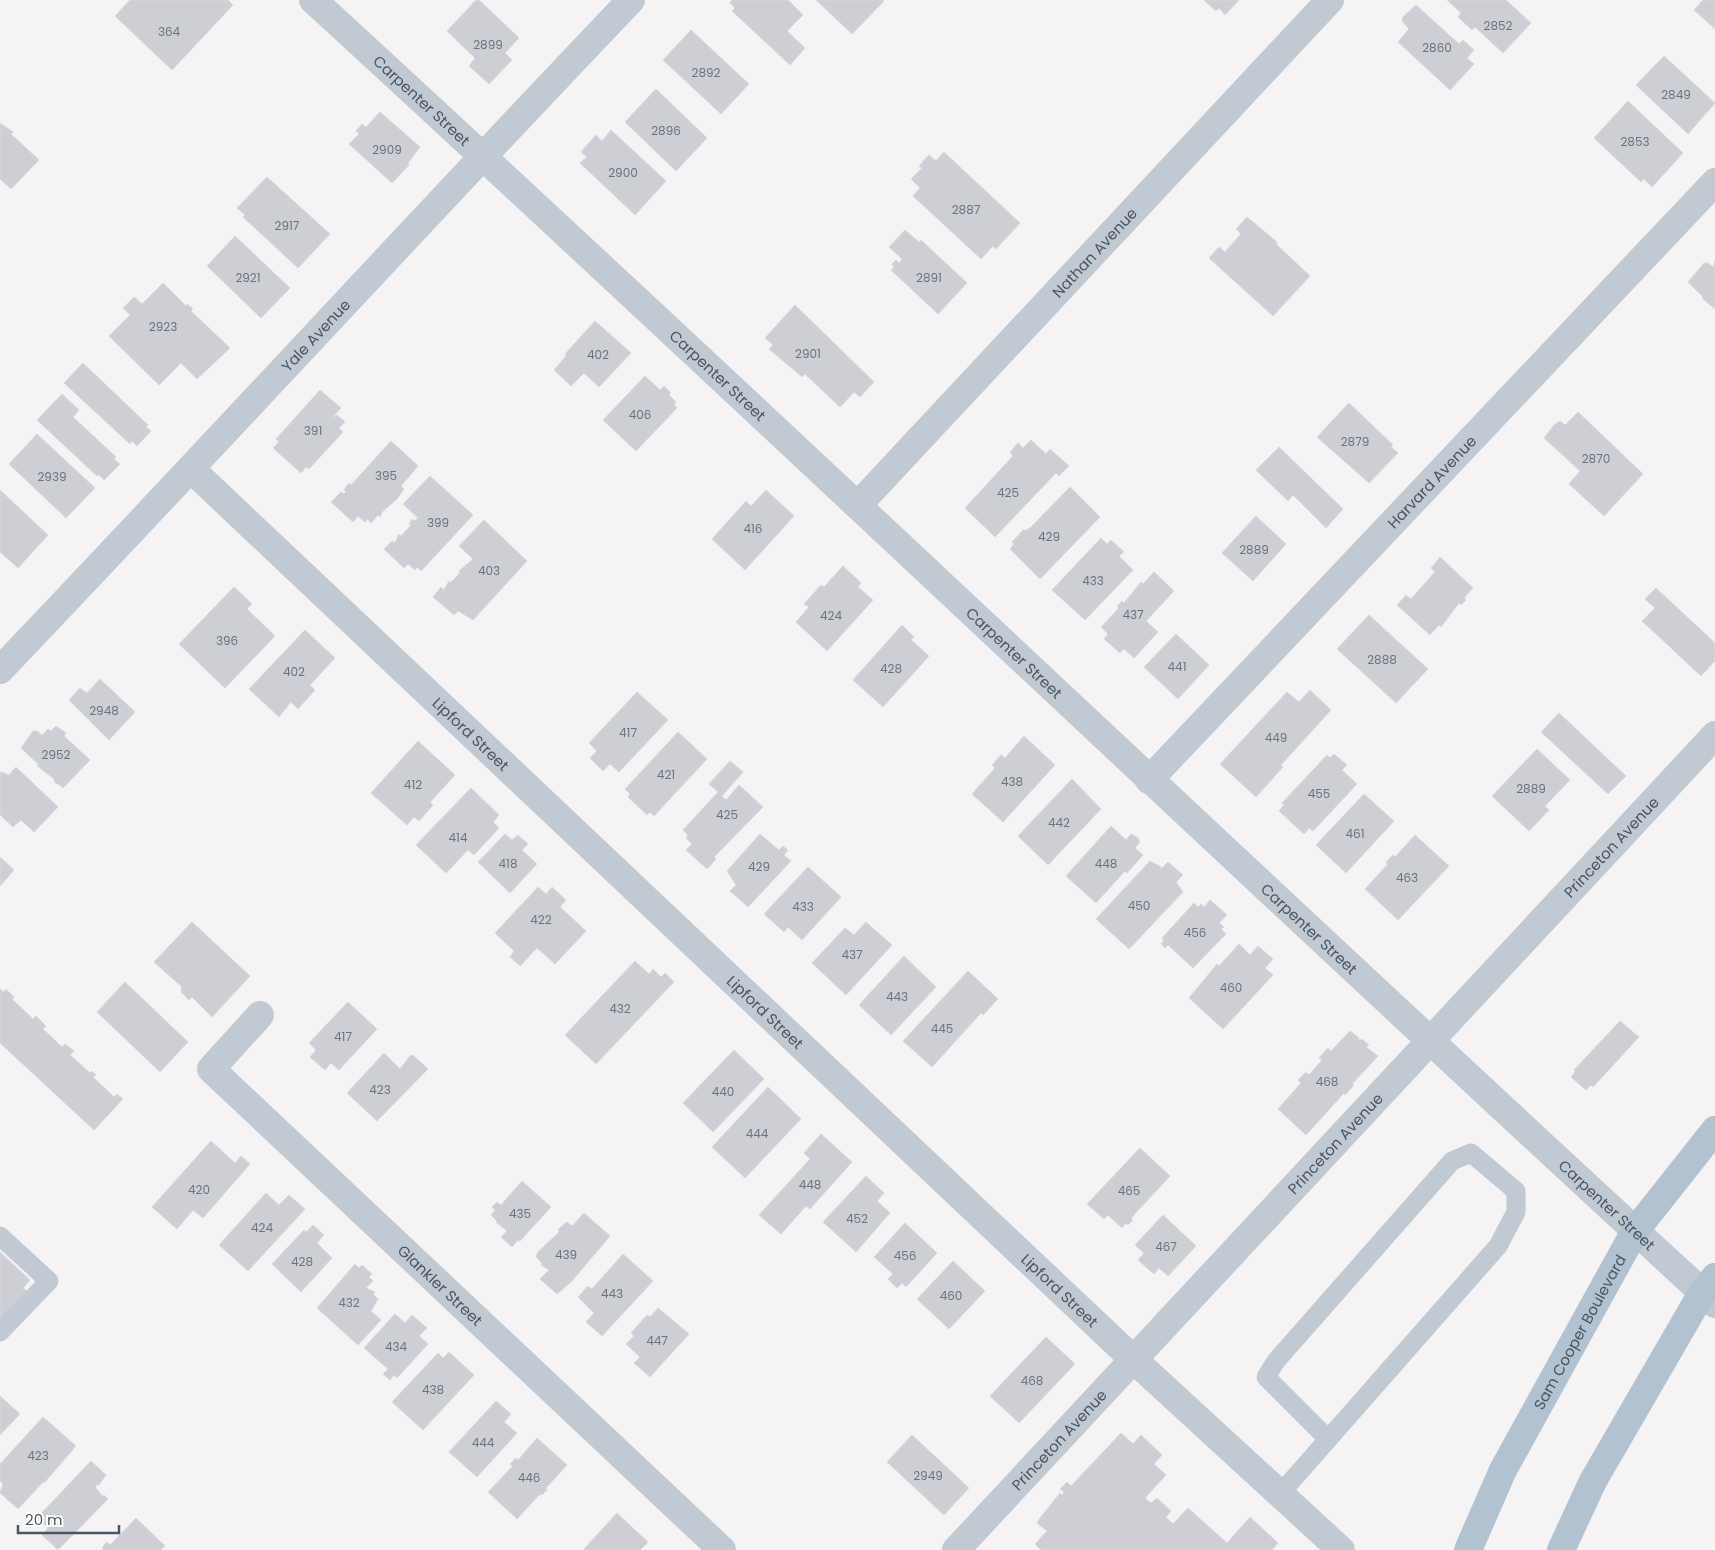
<svg xmlns="http://www.w3.org/2000/svg" width="1715" height="1550" font-family="Poppins,sans-serif">
	<style>
		.building { fill: #cdcfd5; stroke: #d7d9de }
		.lines { fill: none; stroke-linecap: round; stroke-linejoin: round }
		.lane { stroke: #c1cad2; stroke-width: 19 }
		.street { stroke: #c1cad2; stroke-width: 28 }
		.primary { stroke: #b3c2d1; stroke-width: 28 }
		.labels { text-anchor: middle; dominant-baseline: central; stroke-width: 4.5; stroke-linejoin: round; paint-order: stroke }
		.number-label { font-size: 12px; fill: #6b747e }
		.street-label { font-size: 15px; fill: #4a5661; stroke: #fff }
	</style>
	<rect width="100%" height="100%" fill="#f5f3f3"/>
	<path class="building" d="M130,0h98l5,5 -61,65 -57,-54z
		M476,0h3l40,38 -14,15 7,7 -23,24 -20,-18 6,-8 -28,-27z
		M732,0h56l15,15 -16,16 18,17 -15,17 -58,-54 3,-3 -5,-5z
		M816,0h67l1,1 -32,33z
		M1204,0h35l-14,15 -6,-7 -3,3z
		M1447,0h59l25,23 -28,30 -28,-26 -3,3 -14,-13 3,-4z
		M1703,0h12v29l-21,-19z
		M1416,5l43,39 4,-4 11,10 -7,8 7,6 -24,26 -52,-48 11,-13 -7,-8 1,-4z
		M691,30l58,54 -28,30 -58,-54z
		M1664,56l51,47 -27,31 -52,-49z
		M656,89l51,49 -31,33 -51,-49z
		M1628,101l55,52 -31,34 -8,-8 -3,3 -47,-44z
		M380,112l40,35 -12,16 1,2 -17,18 -43,-39 10,-10 -3,-3 6,-7 4,3z
		M0,123l13,9 -2,2 28,26 -28,29 -11,-10z
		M611,130l55,51 -31,34 -55,-52 7,-6 -6,-5 15,-17 6,6z
		M944,152l76,71 -24,26 -3,-3 -12,13 -68,-63 7,-8 -9,-9 11,-11 -3,-2 10,-11 7,6z
		M267,177l63,57 -32,34 -55,-51 2,-2 -8,-7z
		M1247,217l30,25 -1,2 34,32 -37,40 -64,-58 10,-11 6,5 16,-18 -5,-5z
		M905,230l14,12 2,-2 46,43 -29,31 -47,-44 3,-3 -2,-3 4,-4 3,3 3,-4 -13,-12z
		M235,236l55,52 -29,30 -54,-52z
		M1715,261v48l-13,-11 1,-1 -15,-15 16,-19h4l5,4z
		M163,283l23,23 1,-2 6,5 -2,2 39,37 -33,31 -16,-16 -22,22 -50,-49 21,-21 -7,-7 11,-11 8,7z
		M795,305l79,77 -14,15 -6,-5 -14,15 -35,-33 -3,3 -33,-28 4,-4 -8,-7z
		M595,321l36,32 -32,34 -15,-14 -13,13 -17,-16 12,-14 -1,-2z
		M83,363l65,62 -2,2 5,4 -14,15 -5,-5 -2,3 -66,-61z
		M645,376l15,14 4,-4 7,7 -2,2 7,7 -2,3 3,3 -41,43 -33,-31z
		M320,390l21,18 -10,11 6,-4 8,7 -6,6 4,4 -34,37 -3,-2 -5,6 -28,-25 6,-6 -3,-3z
		M62,394l17,16 -6,7 43,40 -2,2 6,5 -16,16 -5,-5 -2,1 -60,-56z
		M1349,403l44,42 -2,2 7,6 -29,30 -52,-46z
		M1578,412l65,62 -39,42 -35,-32 11,-13 -36,-33 10,-13 6,-4 5,4z
		M37,434l58,54 -29,30 -57,-54z
		M1031,440l15,14 4,-5 19,17 -10,10 -3,-3 -61,64 -30,-29 48,-52 -3,-4 8,-9 5,5z
		M391,441l27,25 -17,20 3,3 -7,10 -15,13 -2,5 -2,-2 -7,8 -4,-4 -2,3 -7,-6 -5,6 -22,-20 10,-10 3,2 2,-2 -2,-2 5,-7 2,2z
		M1279,447l64,62 -17,19 -33,-33 -5,6 -32,-31z
		M430,476l43,39 -52,56 -4,-4 -2,3 -7,-6 -4,4 -20,-19 8,-8 3,2 4,-9 2,2 10,-11 -2,-1 3,-5 2,2 4,-3 -15,-14z
		M1070,487l30,30 -60,62 -30,-30 4,-5 -2,-2 12,-13 1,2 5,-3z
		M0,490l48,45 -30,33 -18,-16z
		M766,490l28,26 -49,54 -33,-31 34,-38 5,5z
		M1256,516l30,28 -33,37 -31,-28z
		M484,520l43,41 -54,59 -15,-9 -4,4 -21,-18 8,-10 3,3 5,-9 1,2 10,-10 -1,-2 14,-12 -14,-13z
		M1101,538l6,6 4,-4 13,12 -5,4 14,14 -48,50 -33,-30z
		M1440,557l33,31 -9,10 2,2 -5,5 -2,-2 -18,24 -2,-2 -9,10 -33,-30 9,-10 5,4 24,-27 -4,-4z
		M843,566l18,17 -3,4 15,13 -46,51 -31,-29 13,-15 -5,-3 17,-19 3,2z
		M1154,572l20,19 -28,30 12,11 -24,26 -10,-9 -4,4 -16,-14 4,-5 -7,-7 18,-19 -2,-2 5,-5 2,2 17,-21 2,2z
		M234,587l18,17 -5,5 28,27 -50,52 -46,-44z
		M1656,588l59,55v18l-14,15 -59,-55 13,-13 -10,-9z
		M1369,615l59,54 -32,34 -59,-54z
		M902,625l12,12 -3,3 18,16 -46,51 -30,-27z
		M305,630l30,28 -25,27 5,5 -17,19 -7,-7 -12,15 -30,-28z
		M1176,634l33,31 -31,34 -34,-32z
		M100,679l35,33 -26,28 -40,-40 11,-12 7,5z
		M1310,690l21,20 -50,55 2,2 -27,30 -36,-33 67,-72 12,10z
		M637,692l31,28 -49,52 -9,-8 -7,7 -13,-13 7,-7 -8,-8z
		M1559,713l67,63 -18,18 -67,-62z
		M56,726l10,7 -2,3 26,24 -27,28 -6,-5 -1,1 -3,-6 -16,-12 2,-1 -18,-17 12,-17h4l5,4 6,-6 3,2z
		M678,732l29,27 -53,57 -4,-4 -3,3 -19,-18 2,-3 -5,-5z
		M1024,736l31,29 -52,57 -31,-28 23,-26 -3,-3 9,-10 4,3z
		M418,741l37,34 -25,27 3,3 -14,16 -5,-4 -7,8 -36,-32z
		M1537,749l33,31 -25,26 4,4 -20,21 -37,-35z
		M1334,754l13,11 -5,5 15,14 -44,47 -4,-3 -5,6 -25,-23 5,-6 -2,-2 45,-48 3,3z
		M730,761l13,11 -21,24 4,4 13,-15 24,22 -49,50 2,2 -9,10 -21,-19 6,-6 -6,-6 2,-3 -5,-5 35,-38 -9,-8z
		M16,767l42,40 -24,25 -13,-12 -8,7 -13,-12v-41l1,-2 8,3z
		M1072,779l29,30 -53,56 -30,-29z
		M471,788l28,27 -6,7 6,6 -25,27 -6,-5 -22,23 -30,-28z
		M1364,794l30,27 -48,52 -30,-28z
		M1111,826l15,14 5,-6 7,4 2,4 -5,6 8,7 -16,18 -2,-2 -29,32 -30,-27z
		M505,834l7,6 6,-5 10,9 -6,6 15,14 -27,29 -32,-31z
		M760,834l19,16 4,-4 5,4 -4,5 7,6 -43,46 -18,-16 6,-6 -9,-14z
		M1415,835l34,31 -51,54 -33,-31 23,-25 -2,-2 7,-7 2,2z
		M0,857l14,13 -14,16z
		M1150,861l11,6 -1,3 8,-8 15,13 -7,7 7,10 -54,57 -33,-30z
		M808,867l33,30 -39,43 -14,-13 -4,5 -20,-18z
		M538,887l8,7 6,-7 14,13 -6,7 26,24 -31,33 -18,-16 -17,18 -10,-9 4,-6 -19,-18z
		M1210,900l17,15 -8,8 5,4 -3,2 5,5 -33,34 -25,-23 -3,3 -4,-4 3,-4 -2,-2 32,-35 4,4 3,-3 3,3z
		M192,922l58,54 -38,41 -20,-20 -3,3 -8,-8 1,-5 -28,-25z
		M866,922l26,23 -46,50 -34,-32 33,-35 9,7z
		M1239,944l11,11 8,-9 15,13 -8,9 8,7 -50,54 -34,-31 28,-34 2,2z
		M904,956l32,31 -45,48 -32,-30z
		M635,961l14,13 4,-5 8,8 4,-4 9,9 -78,82 -31,-29z
		M968,971l30,28 -15,16 -2,-2 -49,54 -29,-26z
		M125,982l63,60 -28,30 -63,-60z
		M0,989l4,3 2,-3 8,8 -2,2 21,20 3,-3 10,10 -3,3 19,18 3,-3 9,7 -4,4 20,18 2,-2 4,4 -3,2 21,20 3,-3 6,5 -29,31 -94,-87z
		M348,1002l29,27 -38,41 -8,-7 -6,7 -15,-13 6,-7 -7,-7z
		M1620,1021l19,16 -46,50 -2,-2 -5,5 -15,-13 4,-5 -1,-2z
		M1350,1031l9,7v3l3,-2 7,6 -3,2 12,9 -26,28 2,1 -9,10 -1,-2 -38,42 -28,-26 23,-26 -3,-3 8,-8 3,3 13,-15 -3,-2 9,-10 3,3z
		M734,1050l30,29 -51,53 -30,-29z
		M384,1053l16,16 10,-13 3,-1 15,14 -51,52 -30,-28z
		M768,1087l33,32 -56,59 -33,-31z
		M821,1134l31,28 -42,47 -4,-3 -25,28 -22,-19 51,-56 -6,-6z
		M211,1141l24,22 6,-7 9,8 -47,54 -10,-8 -16,19 -25,-22z
		M1140,1148l30,28 -39,42 2,2 -5,5 -2,-2 -4,5 -14,-13 -4,4 -17,-15z
		M866,1176l18,17 -7,8 13,12 -34,39 -33,-30z
		M522,1181l29,26 -31,34 -2,-1 -6,7 -11,-10 6,-6 -11,-9 1,-1 -6,-6 4,-5 -3,-3 5,-5 4,3z
		M266,1193l13,12 10,-10 16,14 -57,62 -29,-26z
		M584,1213l26,23 -38,45 -15,13 -17,-15 9,-9 -8,-5 1,-2 -6,-6 2,-5 21,-20 -1,-2 4,-4 5,-4 5,4z
		M1163,1215l33,31 -28,30 -9,-8 -5,6 -16,-14 6,-7 -9,-8z
		M905,1223l32,30 -31,34 -4,-4 -5,5 -9,-9 5,-5 -19,-17z
		M313,1225l11,10 -7,8 15,15 -31,34 -29,-28 32,-34 2,2z
		M0,1252l30,28 -7,8 4,3 -27,29z
		M623,1254l30,27 -51,55 -16,-14 8,-9 -16,-16 10,-11 4,3z
		M953,1261l32,30 -36,38 -32,-30z
		M355,1264l4,4 3,-3 10,9 -3,3 4,4 -7,7 9,4 -2,2 5,5 -7,12 10,9 -23,25 -41,-37z
		M658,1308l31,26 -39,43 -16,-14 6,-6 -14,-13 8,-8 -3,-3 16,-18 3,2z
		M395,1314l10,9 7,-8 15,13 -8,8 9,8 -31,34 -3,-3 -4,5 -7,-6 5,-5 -24,-21z
		M1046,1337l29,27 -56,59 -29,-27z
		M449,1352l25,23 -51,55 -31,-28 46,-49 5,5z
		M0,1396l20,18 -20,21z
		M496,1401l15,13 -7,8 13,11 -40,44 -28,-25z
		M43,1417l33,29 -32,37 -1,-1 -25,27 -18,-16 3,-9 -3,-3v-17z
		M1121,1433l12,11 8,-9 21,20 -8,9 12,11 -21,23 6,5 6,-5 14,13 -5,6 7,7 15,-16 39,35 23,-26 28,26 -6,7h-231l-6,-6 12,-13 -10,-8 3,-5 20,-25 2,2 2,-3 -4,-3 7,-7 4,4z
		M912,1435l57,53 -25,27 -57,-53z
		M537,1438l30,27 -21,23 1,2 -5,5 -2,-1 -23,25 -29,-27 25,-26 -3,-2 6,-6 2,2z
		M91,1461l15,14 -7,10 -1,-1 -3,3 8,10 1,-2 4,4 -50,51 -16,-15 6,-7 -11,-10z
		M617,1513l31,29 -8,8h-57z
		M136,1518l29,28 -4,4h-58v-4l4,-4 3,3z"/>
	<g class="lines">
		<path class="lane" d="M0,1236l49,45 -49,51
			M1280,1494l218,-248 18,-34v-21l-45,-38 -19,8 -176,200 -10,16 62,62"/>
		<g class="street">
			<path id="s1" d="M313,0c471,432 932,873 1402,1304"/>
			<path id="s2" d="M192,470l942,890 207,190"/>
			<path id="s3" d="M858,505l472,-505"/>
			<path id="s4" d="M0,670c212,-222 419,-448 631,-670"/>
			<path id="s5" d="M1149,780l566,-598"/>
			<path id="s6" d="M260,1015l-49,54 511,481"/>
			<path id="s7" d="M956,1550l759,-815"/>
		</g>
		<g class="primary">
			<path id="s8" d="M1468,1550l35,-80 132,-239 80,-101"/>
			<path d="M1561,1550l32,-69 109,-188 13,-16"/>
		</g>
	</g>
	<g class="labels">
		<g class="number-label">
			<text x="1498" y="25">2852</text>
			<text x="169" y="31">364</text>
			<text x="488" y="44">2899</text>
			<text x="1437" y="47">2860</text>
			<text x="706" y="72">2892</text>
			<text x="1676" y="94">2849</text>
			<text x="666" y="130">2896</text>
			<text x="1635" y="141">2853</text>
			<text x="387" y="149">2909</text>
			<text x="623" y="172">2900</text>
			<text x="966" y="209">2887</text>
			<text x="287" y="225">2917</text>
			<text x="248" y="277">2921</text>
			<text x="929" y="277">2891</text>
			<text x="163" y="326">2923</text>
			<text x="808" y="353">2901</text>
			<text x="598" y="354">402</text>
			<text x="640" y="414">406</text>
			<text x="313" y="430">391</text>
			<text x="1355" y="441">2879</text>
			<text x="1596" y="458">2870</text>
			<text x="386" y="475">395</text>
			<text x="52" y="476">2939</text>
			<text x="1008" y="492">425</text>
			<text x="438" y="522">399</text>
			<text x="753" y="528">416</text>
			<text x="1049" y="536">429</text>
			<text x="1254" y="549">2889</text>
			<text x="489" y="570">403</text>
			<text x="1093" y="580">433</text>
			<text x="1133" y="614">437</text>
			<text x="831" y="615">424</text>
			<text x="227" y="640">396</text>
			<text x="1382" y="659">2888</text>
			<text x="1177" y="666">441</text>
			<text x="891" y="668">428</text>
			<text x="294" y="671">402</text>
			<text x="104" y="710">2948</text>
			<text x="628" y="732">417</text>
			<text x="1276" y="737">449</text>
			<text x="56" y="754">2952</text>
			<text x="666" y="774">421</text>
			<text x="1012" y="781">438</text>
			<text x="413" y="784">412</text>
			<text x="1531" y="788">2889</text>
			<text x="1319" y="793">455</text>
			<text x="727" y="814">425</text>
			<text x="1059" y="822">442</text>
			<text x="1355" y="833">461</text>
			<text x="458" y="837">414</text>
			<text x="508" y="863">418</text>
			<text x="1106" y="863">448</text>
			<text x="759" y="866">429</text>
			<text x="1407" y="877">463</text>
			<text x="1139" y="905">450</text>
			<text x="803" y="906">433</text>
			<text x="541" y="919">422</text>
			<text x="1195" y="932">456</text>
			<text x="852" y="954">437</text>
			<text x="1231" y="987">460</text>
			<text x="897" y="996">443</text>
			<text x="620" y="1008">432</text>
			<text x="942" y="1028">445</text>
			<text x="343" y="1036">417</text>
			<text x="1327" y="1081">468</text>
			<text x="380" y="1089">423</text>
			<text x="723" y="1091">440</text>
			<text x="757" y="1133">444</text>
			<text x="810" y="1184">448</text>
			<text x="199" y="1189">420</text>
			<text x="1129" y="1190">465</text>
			<text x="520" y="1213">435</text>
			<text x="857" y="1218">452</text>
			<text x="262" y="1227">424</text>
			<text x="1166" y="1246">467</text>
			<text x="566" y="1254">439</text>
			<text x="905" y="1255">456</text>
			<text x="302" y="1261">428</text>
			<text x="612" y="1293">443</text>
			<text x="951" y="1295">460</text>
			<text x="349" y="1302">432</text>
			<text x="657" y="1340">447</text>
			<text x="396" y="1346">434</text>
			<text x="1032" y="1380">468</text>
			<text x="433" y="1389">438</text>
			<text x="483" y="1442">444</text>
			<text x="38" y="1455">423</text>
			<text x="928" y="1475">2949</text>
			<text x="529" y="1477">446</text>
		</g>
		<g class="street-label">
			<text stroke="none"><textPath href="#s1" startOffset="148">Carpenter Street</textPath></text>
			<text stroke="none"><textPath href="#s3" startOffset="346">Nathan Avenue</textPath></text>
			<text stroke="none"><textPath href="#s4" startOffset="460">Yale Avenue</textPath></text>
			<text stroke="none"><textPath href="#s1" startOffset="552">Carpenter Street</textPath></text>
			<text stroke="none"><textPath href="#s5" startOffset="411">Harvard Avenue</textPath></text>
			<text stroke="none"><textPath href="#s1" startOffset="958">Carpenter Street</textPath></text>
			<text stroke="none"><textPath href="#s2" startOffset="384">Lipford Street</textPath></text>
			<text stroke="none"><textPath href="#s7" startOffset="961">Princeton Avenue</textPath></text>
			<text stroke="none"><textPath href="#s1" startOffset="1362">Carpenter Street</textPath></text>
			<text stroke="none"><textPath href="#s2" startOffset="789">Lipford Street</textPath></text>
			<text stroke="none"><textPath href="#s7" startOffset="556">Princeton Avenue</textPath></text>
			<text stroke="none"><textPath href="#s1" startOffset="1768">Carpenter Street</textPath></text>
			<text stroke="none"><textPath href="#s6" startOffset="388">Glankler Street</textPath></text>
			<text stroke="none"><textPath href="#s2" startOffset="1194">Lipford Street</textPath></text>
			<text stroke="none"><textPath href="#s8" startOffset="245">Sam Cooper Boulevard</textPath></text>
			<text stroke="none"><textPath href="#s7" startOffset="151">Princeton Avenue</textPath></text>
		</g>
	</g>
	<path d="M18 1525v8h101v-8" fill="none" stroke="#4a5661" stroke-width="2.5"/>
	<text x="25" y="1525" font-size="15" fill="#4a5661" stroke="#ffffff" stroke-width="4" paint-order="stroke">20 m</text>
</svg>
